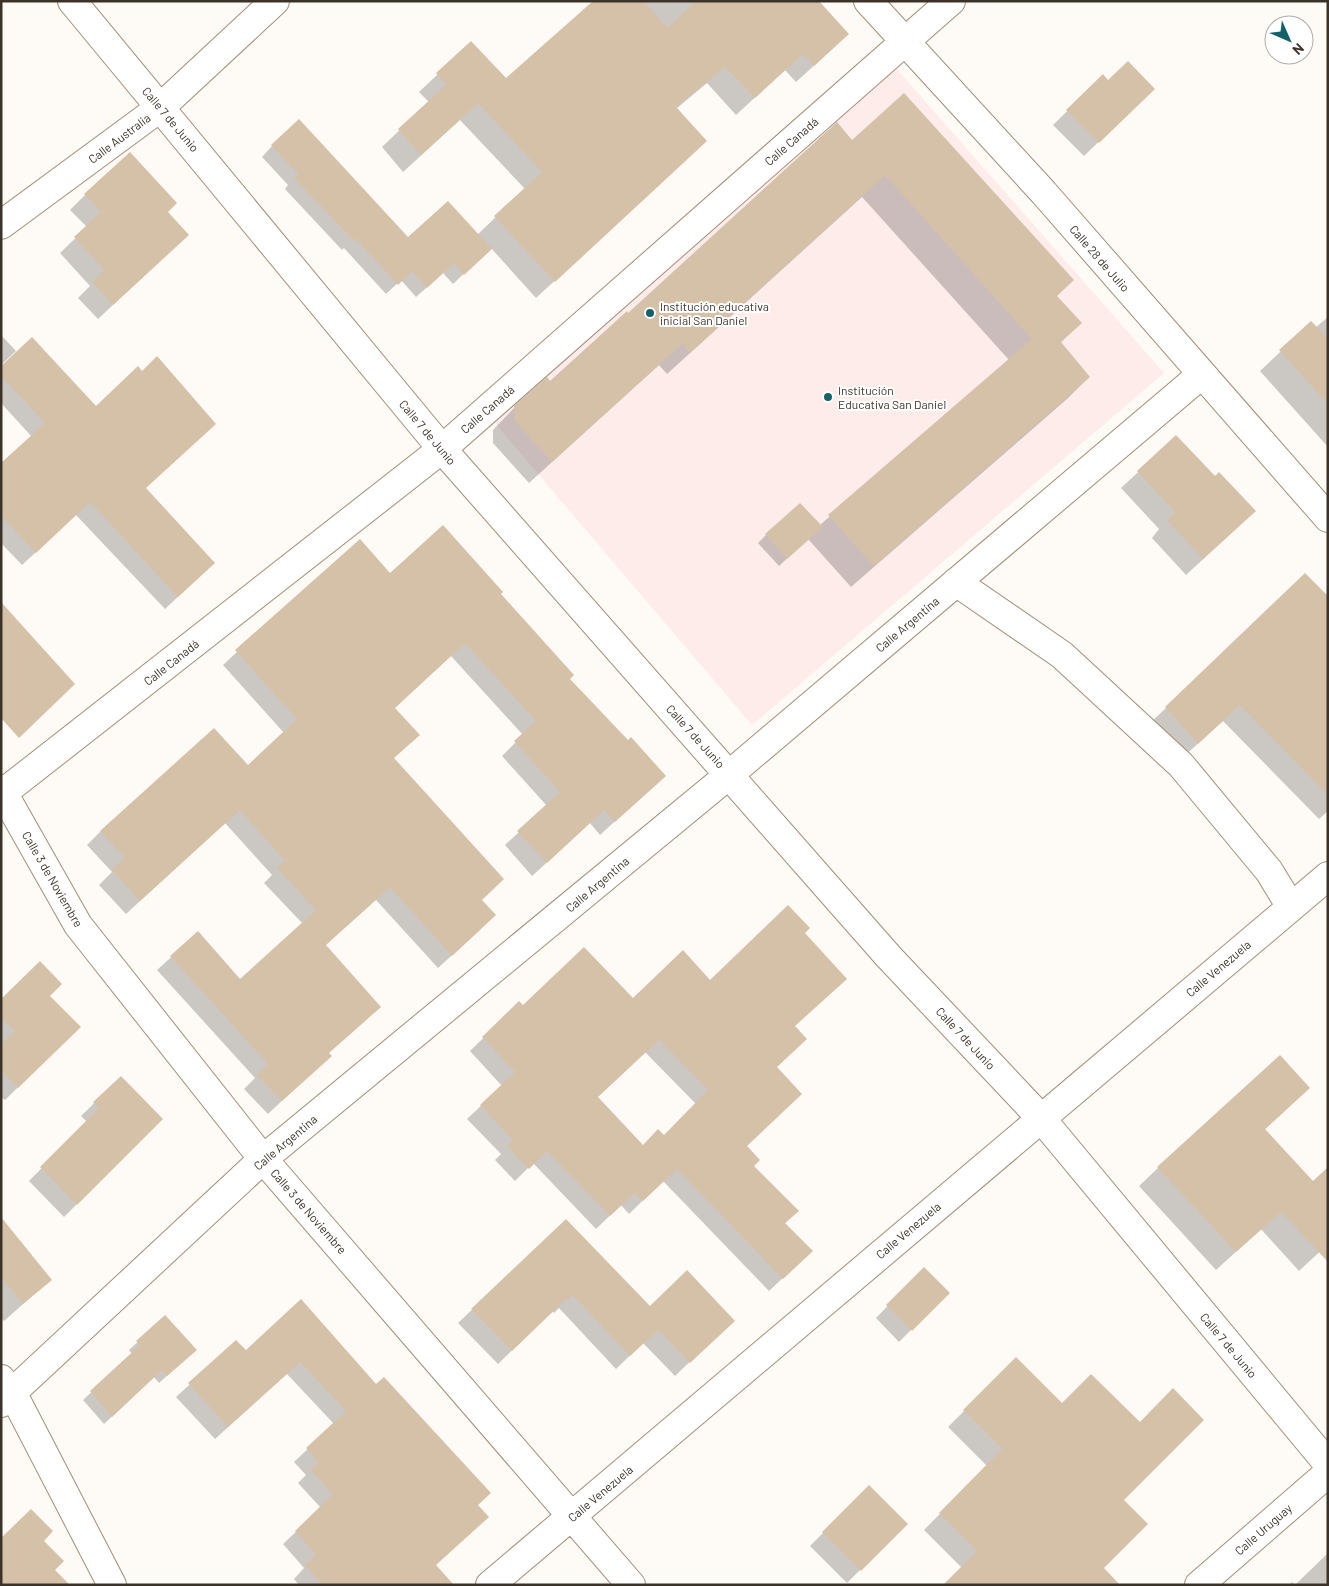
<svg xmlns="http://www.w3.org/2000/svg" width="1329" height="1586" font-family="Barlow,sans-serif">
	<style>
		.education { fill: #fdecea }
		.shadow { fill: #0003; fill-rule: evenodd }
		.building { fill: #d5c1a8; fill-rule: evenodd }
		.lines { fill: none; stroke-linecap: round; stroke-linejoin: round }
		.minor-casing { stroke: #a28e77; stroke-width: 30 }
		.minor { stroke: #fff; stroke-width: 28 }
		.poi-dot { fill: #136269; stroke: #fff; stroke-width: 2 }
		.labels { text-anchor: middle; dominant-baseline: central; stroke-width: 4; stroke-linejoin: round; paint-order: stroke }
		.street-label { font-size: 12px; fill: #3b3329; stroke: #fff }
		.poi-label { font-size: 12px; fill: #3b3329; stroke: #fff; text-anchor: start }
	</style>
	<rect width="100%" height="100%" fill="#fefaf5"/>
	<path class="education" d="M895,67l269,306 -412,352 -259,-304 145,-124z"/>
	<path class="shadow" d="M595,1h222l13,50 -34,31 -11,-12 -49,45 -29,-32 -31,26 12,49 -152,140 -45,-50 -38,36 -10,-11 -27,24 -15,-17 -15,14 -42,-46 -2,2 -57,-61 3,-4 -26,-28 10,-11 136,93 69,-4 48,-46 -65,-69 -57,52 -21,-25 47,-45 -10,-10 52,-49 34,37z
		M1103,76l5,6 45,7 -69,67 -31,-31z
		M852,142l204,154 24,27 -20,20 29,34 -22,22 -216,188 -43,-48 -29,27 -21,-23 8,-8 34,-31 20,21 189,-165 -147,-163 -195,177 -8,-9 -130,118 -36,-40v-13l22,-23 34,-24 79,-69z
		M85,195l81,17 22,23 -90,84 -20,-21 12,-12 -30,-33 27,-26 -17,-17z
		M1328,317v130l-68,-76 51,-48 4,5z
		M1,335l15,16 -15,14z
		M1,368l95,40 104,168 -35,33 -89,-94 -54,50 -21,-22v-78l31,-28 -31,-34z
		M1176,437l62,90 -52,48 -34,-37 7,-9 -38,-41z
		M390,575l109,19 70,85 81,110 -50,46 -10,-12 -58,53 -27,-31 42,-39 -45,-50 21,-21 -72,-79 -58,53v50l88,142v28l-43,39 -62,-68 -51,45 3,109 2,2 -62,58 -24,-25 11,-11 -98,-108 41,-37 42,47 63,-56 -39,-41 8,-8 -47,-52 -99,91 -27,-29 13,-13 -25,-27 14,-14 147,-64 36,-34 -61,-68 14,-13z
		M1328,700v111l-9,8 -96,-98 -42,38 -32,-35 17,-16z
		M803,933l-9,94 -18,40 -30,79 7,20 45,45 -14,13 14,40 -29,27 -106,-110 -34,33 -8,-9 -25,24 -63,-66 -18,18 -20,-21 6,-6 -34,-35 35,-33 -32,-35 49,-48 4,4 110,-7 77,-19zM645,1052l51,52 -32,32 -21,10 -46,-49z
		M48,996l31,31 -74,73 -4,-3v-96z
		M121,1077l41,42 -98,98 -35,-36 58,-59 -6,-6z
		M1289,1107l-25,23 48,52 16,62 -29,27 -38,-42 -45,41 -77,-84 19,-18z
		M1,1219l49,61 -46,41 -3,-3z
		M566,1220l84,88 69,26 -44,42 -32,-33 -27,26 -57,-61 -5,5 -2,-2 -54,53 -40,-41z
		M924,1269l24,24 -49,49 -23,-24z
		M301,1301l176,204 -42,61v19h-136l-5,-6 10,-11 -21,-24 38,-36 -23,-25 8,-8 -12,-13 40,-38 -47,-50 -72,65 -39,-42 60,-55 10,10z
		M165,1317l22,41 -28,25 -5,-6 -50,47 -21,-24 49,-46 -3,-4z
		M1016,1359l107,141 -21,68h-140l-38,-38 63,-64 -39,-39z
		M869,1487l37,37 -59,59 -37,-37z
		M1328,1553v32h-39l3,-3 3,3z"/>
	<path class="building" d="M593,1h50l25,27 28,-27h123l30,33 -35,32 -11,-12 -48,44 -30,-31 -49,40 31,34 -152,141 -61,-66 48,-44 -64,-69 -57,52 -23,-26 48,-44 -10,-12 35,-32 35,37z
		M1128,61l27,28 -56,54 -33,-33 37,-36 5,6z
		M904,93l170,187 -17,16 25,27 -21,19 29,35 -216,189 -46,-51 204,-176 -147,-164 -195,178 -8,-9 -130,118 -37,-41 -1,-15 33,-29 3,4 77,-70 1,2 209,-191 15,18z
		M299,119l109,118 40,-36 44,48 -28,26 -10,-12 -27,25 -15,-17 -14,14 -43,-47 -2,2 -59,-62 4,-4 -27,-29z
		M130,152l47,51 -9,9 21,23 -76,70 -21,-23 12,-12 -30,-33 27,-25 -17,-18z
		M1311,321l17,17v66l-49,-54z
		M32,337l64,69 42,-40 4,5 15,-15 59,68 -70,64 69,75 -37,34 -88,-95 -54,51 -35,-37v-53l44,-40 -44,-47v-10z
		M1176,435l39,41 4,-4 37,39 -53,48 -36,-39 8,-8 -38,-41z
		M800,503l23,24 -36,32 -22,-25z
		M443,525l60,67 -2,2 73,81 -4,4 58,61 3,-3 35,39 -51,46 -11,-12 -57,53 -30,-32 43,-39 -46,-51 22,-20 -71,-78 -70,65 25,27 -26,23 110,121 -22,21 14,15 -44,41 -62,-69 -64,58 55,62 -52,46 3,3 -50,45 -25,-26 11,-11 -98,-108 28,-25 42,48 76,-69 -39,-42 8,-7 -45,-51 -100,91 -28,-31 13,-12 -25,-27 114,-103 34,37 49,-46 -62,-69 125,-111 30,34z
		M1305,573l23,23v199l-88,-90 -42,39 -33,-37z
		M1,602l74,82 -56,54 -18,-20z
		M788,905l22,23 -5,5 42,46 -52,47 12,13 -30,28 25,27 -55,52 13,14 -6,6 45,45 -14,12 28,28 -30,28 -106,-110 -34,32 -8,-8 -25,23 -63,-65 -18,18 -22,-23 6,-6 -33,-35 35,-33 -33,-35 37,-36 4,4 61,-58 49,51 50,-48 27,30zM659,1040l49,50 -44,45 -6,-6 -15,16 -45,-48z
		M40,961l22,23 -12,12 31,31 -63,61 -17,-17v-27l14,-13 -14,-13v-19z
		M1280,1055l30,33 -45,41 48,52 15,-14v95l-47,-50 -45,40 -79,-85z
		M121,1076l42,43 -86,86 -37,-38 59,-59 -6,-6z
		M1,1217l51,63 -29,24 -22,-27z
		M566,1219l84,87 37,-36 48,51 -45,42 -32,-33 -28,26 -57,-61 -5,5 -1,-2 -55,53 -41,-42z
		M924,1267l26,26 -38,38 -26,-26z
		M301,1299l75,85 8,-7 107,116 -13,12 11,12 -53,48 18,20h-131l-18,-20 11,-10 -21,-24 38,-37 -23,-24 8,-8 -12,-14 40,-37 -46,-49 -72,65 -40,-44 48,-43 10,10z
		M165,1315l32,35 -30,26 -5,-6 -50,47 -22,-26 50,-46 -4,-4z
		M1016,1357l46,46 29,-29 49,48 33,-34 31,32 -80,80 24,24 -44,44 16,17h-177l34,-34 -38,-38 63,-64 -39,-39z
		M869,1485l39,39 -47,47 -39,-39z
		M31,1509l22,22 -9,10 20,20 -9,9 15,15h-69v-47z"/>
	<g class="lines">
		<g class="minor-casing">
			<path id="minor" d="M72,1l370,448 446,507 152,161 288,347
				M868,1l176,192 284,325
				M1,225l160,-118 114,-106
				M956,582l106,73 119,110 88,106 22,36
				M1,789l77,136 185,234 368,426
				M3,793l439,-344 509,-448
				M1,1379l12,15 99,191
				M1,1403l262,-244 467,-385 471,-399
				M490,1585l838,-709
				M1199,1585l129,-112"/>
		</g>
		<use href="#minor" class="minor"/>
	</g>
	<g class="poi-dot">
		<circle cx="650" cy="313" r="5"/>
		<circle cx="828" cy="397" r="5"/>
	</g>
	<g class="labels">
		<g class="street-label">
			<text transform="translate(171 119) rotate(50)">Calle 7 de Junio</text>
			<text transform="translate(119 138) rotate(-37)">Calle Australia</text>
			<text transform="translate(791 141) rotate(-41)">Calle Canadá</text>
			<text transform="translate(1100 258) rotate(49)">Calle 28 de Julio</text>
			<text transform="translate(487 409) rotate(-41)">Calle Canadá</text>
			<text transform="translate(428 432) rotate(50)">Calle 7 de Junio</text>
			<text transform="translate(907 624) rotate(-40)">Calle Argentina</text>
			<text transform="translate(171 662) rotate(-38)">Calle Canadá</text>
			<text transform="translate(696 736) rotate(48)">Calle 7 de Junio</text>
			<text transform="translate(53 879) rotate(60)">Calle 3 de Noviembre</text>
			<text transform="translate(597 884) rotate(-40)">Calle Argentina</text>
			<text transform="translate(1218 968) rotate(-40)">Calle Venezuela</text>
			<text transform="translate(966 1038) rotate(47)">Calle 7 de Junio</text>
			<text transform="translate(285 1142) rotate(-40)">Calle Argentina</text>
			<text transform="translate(309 1211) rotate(49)">Calle 3 de Noviembre</text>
			<text transform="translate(908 1230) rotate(-40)">Calle Venezuela</text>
			<text transform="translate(1229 1345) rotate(50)">Calle 7 de Junio</text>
			<text transform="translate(600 1493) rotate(-40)">Calle Venezuela</text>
			<text transform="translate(1263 1529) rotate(-41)">Calle Uruguay</text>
		</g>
		<g class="poi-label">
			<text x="660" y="306">Institución educativa<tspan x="660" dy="14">inicial San Daniel</tspan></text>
			<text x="838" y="390">Institución<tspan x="838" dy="14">Educativa San Daniel</tspan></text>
		</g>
	</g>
	<rect width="1329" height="1586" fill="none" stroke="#3b3329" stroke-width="5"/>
	<g transform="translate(1289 40) rotate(135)"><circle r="24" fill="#ffffff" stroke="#b1ada9"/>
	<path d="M0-4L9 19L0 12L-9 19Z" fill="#136269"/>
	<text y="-8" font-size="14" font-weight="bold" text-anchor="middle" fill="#3b3329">N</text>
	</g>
</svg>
